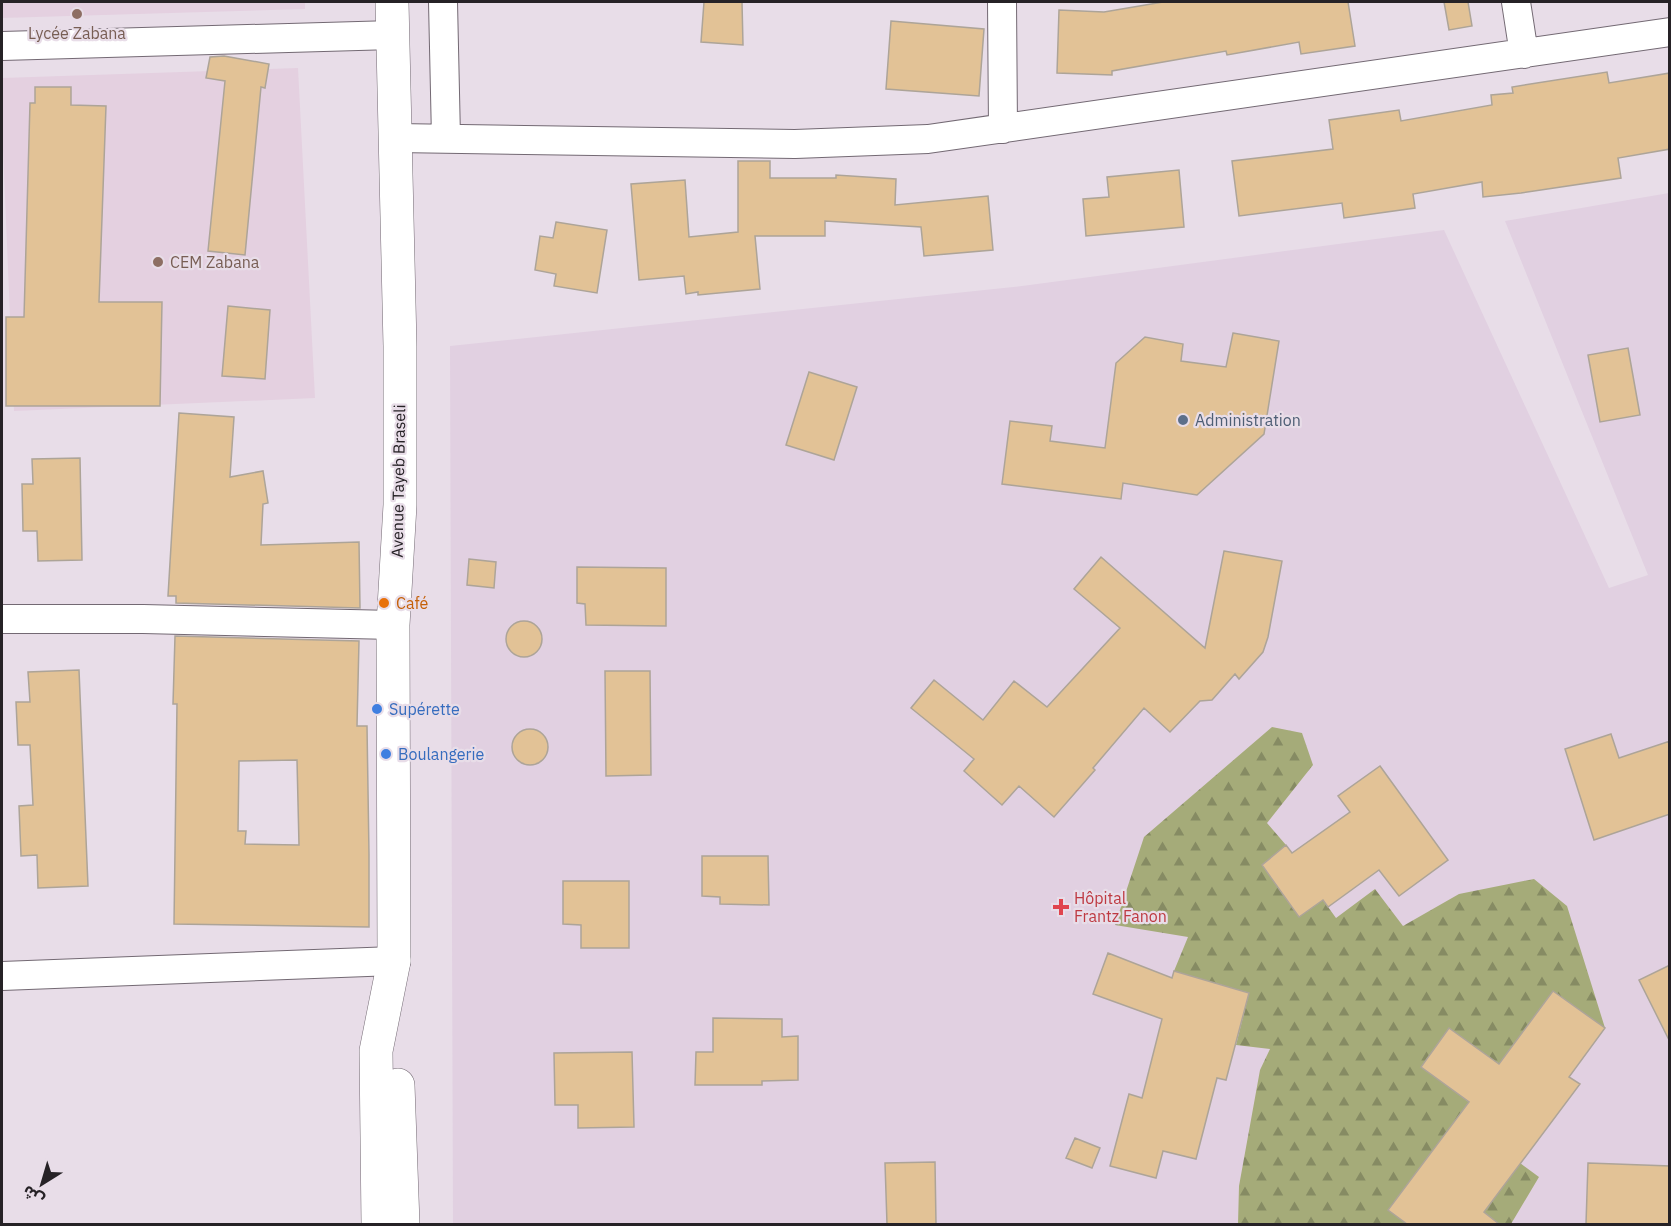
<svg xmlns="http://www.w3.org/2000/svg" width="1671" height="1226" font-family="'IBM Plex Sans','Noto Sans Arabic',sans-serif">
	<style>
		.built { fill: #e1d0e1 }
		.education { fill: #e4d0e0 }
		.forest { fill: url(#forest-firs) }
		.building { fill: #e2c296; stroke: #ada498; stroke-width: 1.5; fill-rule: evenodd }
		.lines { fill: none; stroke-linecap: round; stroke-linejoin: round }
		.street-casing { stroke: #736973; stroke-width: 30 }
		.secondary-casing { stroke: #736973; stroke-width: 34 }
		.highway-casing { stroke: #736973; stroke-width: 34 }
		.street { stroke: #fff; stroke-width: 28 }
		.secondary { stroke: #fff; stroke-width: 33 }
		.highway { stroke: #fff; stroke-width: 33 }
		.education-dot { fill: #8d6e63; stroke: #e8dde8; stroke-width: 2 }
		.service-dot { fill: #5c6f8a; stroke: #e8dde8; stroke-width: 2 }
		.food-dot { fill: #e8710a; stroke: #e8dde8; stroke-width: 2 }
		.shop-dot { fill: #3f7fe0; stroke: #e8dde8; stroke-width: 2 }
		.health-dot { fill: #e0444e; stroke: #e8dde8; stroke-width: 2 }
		.labels { text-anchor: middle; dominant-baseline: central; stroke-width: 4.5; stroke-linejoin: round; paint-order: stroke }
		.education-label { font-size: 16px; fill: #785e54; stroke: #e8dde8 }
		.service-label { font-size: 16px; fill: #4e5e75; stroke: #e8dde8; text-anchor: start }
		.street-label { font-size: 16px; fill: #262226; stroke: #e8dde8 }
		.food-label { font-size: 16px; fill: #c56008; stroke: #e8dde8; text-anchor: start }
		.shop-label { font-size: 16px; fill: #366cbe; stroke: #e8dde8; text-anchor: start }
		.health-label { font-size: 16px; fill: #be3a42; stroke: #e8dde8; text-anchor: start }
	</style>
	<defs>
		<pattern id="forest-firs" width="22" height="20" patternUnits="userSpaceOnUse" patternTransform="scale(1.5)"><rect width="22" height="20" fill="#a5ab79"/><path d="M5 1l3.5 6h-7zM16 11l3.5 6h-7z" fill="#868b63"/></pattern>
	</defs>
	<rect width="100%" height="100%" fill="#e8dde8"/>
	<path class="built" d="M1669,193v1031h-1216l-3,-878 572,-60 422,-56 165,358 39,-13 -143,-354z"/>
	<path class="education" d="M2,2h303v7l-303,9z
		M298,68l17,330 -301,13 -12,-285v-48z"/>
	<path class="forest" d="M1272,727l30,6 11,32 -46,58 19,22 -24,20 37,52 24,-17 13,18 39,-29 28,37 56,-32 75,-15 33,27 38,122 -52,-37 -54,73 -50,-36 -28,39 48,35 -80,108 18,14h-169l1,-38 21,-116 10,-21 -34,-4 13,-52 -75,-22 14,-34 -73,-12 29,-88z
		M1520,1163l19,14 -28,47h-36l9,-12 -9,-7z"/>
	<path class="building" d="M704,2h38l1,43 -42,-3z
		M1163,2h185l7,44 -54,8 -2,-12 -72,13 -1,-4 -114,20v4l-55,-2 2,-63 45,2z
		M1444,2h24l4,24 -23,4z
		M891,21l93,8 -5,67 -93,-7z
		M224,56l45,8 -4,24 -4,-1 -16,168 -37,-4 17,-170 -19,-3 4,-21z
		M1607,72l2,11 61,-10v76l-52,9 3,20 -100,15 -38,4 -1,-15 -69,12 2,14 -71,10 -2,-15 -103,13 -7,-55 101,-12 -4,-29 70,-10 2,11 91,-16 -1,-10 22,-2 -1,-6z
		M35,87h36v18l35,1 -7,196h63l-2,104h-154v-89h18l6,-214h5z
		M738,161h32v17h66v-3l60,4 -1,26 93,-9 5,54 -69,6 -3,-29 -96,-6v15h-70l5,53 -62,6v-3l-12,2 -2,-18 -45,4 -8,-96 54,-4 4,57 49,-5z
		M1179,170l5,57 -98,9 -3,-37 26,-2 -2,-20z
		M556,222l51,8 -10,63 -43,-7 2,-12 -21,-4 5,-34 13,2z
		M228,306l42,4 -5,69 -43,-3z
		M1233,333l46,8 -15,93 -67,61 -74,-12 -2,16 -119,-15 8,-63 42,5 -2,15 55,7 11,-85 29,-26 38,7 -2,17 45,6z
		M1628,348l12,67 -40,7 -12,-67z
		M809,372l48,15 -23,73 -48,-15z
		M179,413l55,4 -4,60 33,-6 5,32 -5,1 -2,41 98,-3 1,66 -184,-5v-7h-8z
		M80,458l2,102 -44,1 -1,-30h-14l-1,-47h11l-1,-25z
		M1224,551l58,10 -14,76 -5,15 -24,27 -4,-5 -23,26 -12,1 -30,31 -26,-24 -51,60 2,2 -41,47 -35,-31 -17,19 -38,-34 10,-12 -63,-51 23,-28 49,40 31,-39 33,26 73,-79 -46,-39 27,-32 104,91z
		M469,559l27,3 -2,26 -27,-3z
		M577,567l89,1v58l-80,-1 -1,-21 -8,-1z
		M506 639a18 18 0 1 1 36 0a18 18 0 1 1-36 0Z
		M175,636l184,5 -2,85h10l2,128v73l-195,-3 3,-220h-4zM297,760l2,85 -54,-1 1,-13h-8l1,-70z
		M79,670l9,216 -50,2 -1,-33 -16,1 -2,-50 14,-1 -3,-60h-12l-2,-43h14l-2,-30z
		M605,671h45l1,104 -45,1z
		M512 747a18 18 0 1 1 36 0a18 18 0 1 1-36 0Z
		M1611,734l8,24 51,-17v73l-76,26 -29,-91z
		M1380,766l68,94 -49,36 -20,-26 -51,37 -5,-7 -24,17 -37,-52 24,-20 6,8 58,-41 -12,-16z
		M702,856h66l1,49 -49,-1v-7l-18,-1z
		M563,881h66v67h-48v-23l-18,-1z
		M1108,953l64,25 2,-7 75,22 -23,87 -9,-2 -21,81 -33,-8 -7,27 -46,-12 19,-72 13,4 20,-79 -69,-25z
		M1670,965v77l-31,-62z
		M1553,991l52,37 -36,49 11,7 -96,128 15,12h-92l-19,-14 81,-108 -48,-35 28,-39 50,36z
		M713,1018l69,1v18l16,-1v44l-36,1v4h-67l1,-33h17z
		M632,1052l2,75 -56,1v-23h-23l-1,-52z
		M1075,1138l25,10 -8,20 -26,-10z
		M935,1162l1,62h-49l-2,-61z
		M1588,1163l82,3v58h-84z"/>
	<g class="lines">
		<g class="street-casing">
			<path id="street" d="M443,2l3,136
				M1002,2l1,127
				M1516,2l8,52
				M2,46l391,-11
				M396,138l399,6 133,-5 742,-107
				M2,619h141l250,6
				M2,976l392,-15"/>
		</g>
		<g class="secondary-casing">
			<path id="secondary" d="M392,2l8,344v159l-7,120 1,336"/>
		</g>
		<g class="highway-casing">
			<path id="highway" d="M398,1085l5,139
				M378,1224l-2,-173 18,-90"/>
		</g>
		<use href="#street" class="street"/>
		<use href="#secondary" class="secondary"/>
		<use href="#highway" class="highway"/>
	</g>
	<g class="education-dot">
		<circle cx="77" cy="14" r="6"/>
		<circle cx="158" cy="262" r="6"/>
	</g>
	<circle class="service-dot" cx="1183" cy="420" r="6"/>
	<circle class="food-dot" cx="384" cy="603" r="6"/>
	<g class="shop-dot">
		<circle cx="377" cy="709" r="6"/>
		<circle cx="386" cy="754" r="6"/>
	</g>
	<path class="health-dot" d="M1058 898h6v6h6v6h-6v6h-6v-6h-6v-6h6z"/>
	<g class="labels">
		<g class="education-label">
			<text x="77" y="33">Lycée Zabana</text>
			<text x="170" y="262" text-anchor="start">CEM Zabana</text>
		</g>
		<g class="service-label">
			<text x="1195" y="420">Administration</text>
		</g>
		<g class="street-label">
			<text transform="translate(398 481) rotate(-89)">Avenue Tayeb Braseli</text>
		</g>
		<g class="food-label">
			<text x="396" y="603">Café</text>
		</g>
		<g class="shop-label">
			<text x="389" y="709">Supérette</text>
			<text x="398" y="754">Boulangerie</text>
		</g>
		<g class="health-label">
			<text x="1074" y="898">Hôpital<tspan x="1074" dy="18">Frantz Fanon</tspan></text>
		</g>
	</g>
	<rect width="1671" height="1226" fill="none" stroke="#262226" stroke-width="6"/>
	<g transform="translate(42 1184) rotate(217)" stroke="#e8dde8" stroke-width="4.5" paint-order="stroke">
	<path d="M0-4.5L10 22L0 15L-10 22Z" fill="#262226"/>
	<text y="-9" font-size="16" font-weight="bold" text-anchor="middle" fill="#262226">ش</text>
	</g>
</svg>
